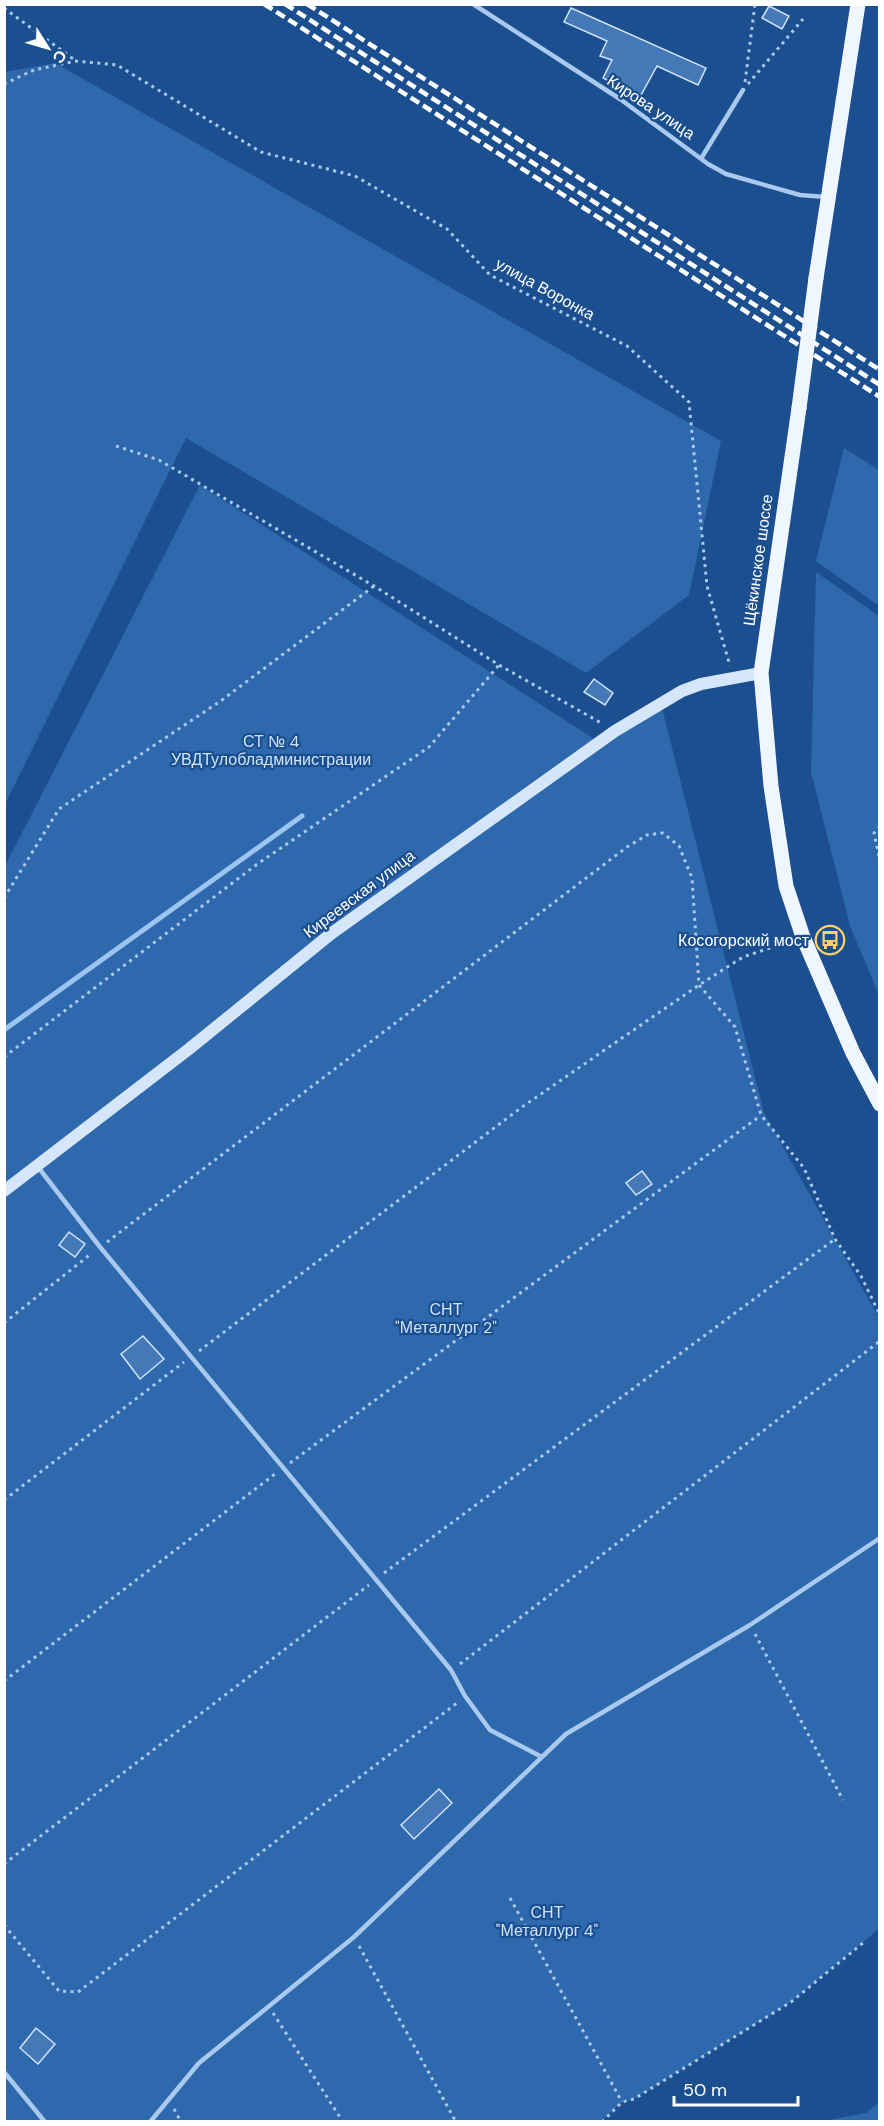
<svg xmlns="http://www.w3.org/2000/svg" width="884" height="2126" font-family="'DM Sans',sans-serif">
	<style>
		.green { fill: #2e69ad }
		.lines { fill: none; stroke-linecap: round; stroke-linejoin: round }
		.stream { stroke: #9cc4f0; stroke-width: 5 }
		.building { fill: #4478b7; stroke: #cfe3fa; stroke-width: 1.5 }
		.path { stroke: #a9c9ee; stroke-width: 3; stroke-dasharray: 3 4.5; stroke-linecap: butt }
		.lane { stroke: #a9c9ee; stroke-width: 4.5 }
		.secondary { stroke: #d6e6fa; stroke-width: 12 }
		.primary { stroke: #f0f6ff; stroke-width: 15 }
		.rail { stroke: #fff; stroke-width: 4.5; stroke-dasharray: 10 4.5; stroke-linecap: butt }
		.primary-bridge { stroke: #f0f6ff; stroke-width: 15 }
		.labels { text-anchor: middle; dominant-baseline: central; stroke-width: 4.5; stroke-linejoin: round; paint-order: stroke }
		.street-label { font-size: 16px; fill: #fff; stroke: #1b4f8f }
		.park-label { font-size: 16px; fill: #cfe3fa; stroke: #1b4f8f }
		.poi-label { font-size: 16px; fill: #fff; stroke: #1b4f8f; text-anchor: end }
	</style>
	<rect width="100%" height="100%" fill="#1b4f8f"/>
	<path class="green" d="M55,63l666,378 -32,154 -103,78 -400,-235 -181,366v-732z
		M844,448l35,22v136l-63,-45z
		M200,485l399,257 62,-38 103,409 115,205 1,610 -89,74 -157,97 -12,3 -20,19h-597l-1,-1253z
		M816,572l63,44v379l-29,-69 -39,-154z
		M879,2102v19h-56l43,-8z"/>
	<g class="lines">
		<path class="stream" d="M4,1030l298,-214"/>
	</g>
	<path class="building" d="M769,6l20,10 -7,13 -20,-11z
		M571,8l135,60 -8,17 -41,-19 -17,31 -37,-19 9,-18 -12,-4 7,-15 -43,-19z
		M594,679l19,14 -8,12 -21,-13z
		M642,1171l10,13 -16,11 -10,-12z
		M69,1232l16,12 -10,13 -16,-12z
		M143,1336l21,23 -24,20 -19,-25z
		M439,1789l13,14 -38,36 -13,-14z
		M36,2028l19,16 -17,20 -18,-16z"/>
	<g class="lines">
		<path class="path" d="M4,8l72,53
			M745,82l10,-78
			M4,84l30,-14 42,-9 41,4 144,87 94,24 92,53 43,46 137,71 62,56 18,184 23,80
			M748,84l55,-65
			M116,446l43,14 215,126 125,79 104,59
			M880,826l-6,7 6,28
			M4,898l55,-89 163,-109 152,-114
			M4,1057l252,-192 173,-118 70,-82
			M107,1242l520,-395 20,-12 16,-2 16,13 13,32 7,107 36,42 26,88 43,53 31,71 26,37 19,39
			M4,1323l88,-70
			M199,1351l323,-244 177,-122 44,-28 45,-15
			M290,1463l470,-347
			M4,1500l180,-138
			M384,1573l451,-334
			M755,1634l88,166
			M460,1664l420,-323
			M4,1681l271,-207
			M4,1864l365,-279
			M510,1898l112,204
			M4,1925l55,66 19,1 379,-289
			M359,1946l97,176
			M273,2013l70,109
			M174,2109l7,13
			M602,2122l20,-20 12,-3 157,-97 72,-59"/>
		<path class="lane" d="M473,4l147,95 88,65 18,10 74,21 26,2
			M702,157l41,-67
			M38,1167l62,80 351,423 14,26 25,34 52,27
			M4,2072l41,50
			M150,2122l49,-59 155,-126 212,-203 184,-109 130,-87"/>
		<path class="secondary" d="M4,1191l185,-142 143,-116 283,-202 67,-40 19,-7 60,-11"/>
		<path class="primary" d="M816,278l42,-274
			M799,408l-38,265 10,113 15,100 17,51 50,116 27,51"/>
		<path class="rail" d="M264,4l616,393
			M285,4l595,381
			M307,4l573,366"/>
		<path class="primary-bridge" d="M799,408l17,-130"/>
	</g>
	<defs>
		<g id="bus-ring" transform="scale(1.5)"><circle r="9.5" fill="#1b4f8f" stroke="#ffd166" stroke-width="1.5"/><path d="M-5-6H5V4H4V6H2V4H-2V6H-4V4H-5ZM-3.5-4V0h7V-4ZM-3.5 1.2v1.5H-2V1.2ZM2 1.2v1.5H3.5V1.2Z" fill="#ffd166"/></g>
	</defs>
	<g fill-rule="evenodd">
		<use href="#bus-ring" x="830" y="940"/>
	</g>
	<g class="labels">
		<g class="street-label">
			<text transform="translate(651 107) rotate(34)">Кирова улица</text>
			<text transform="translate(545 289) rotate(29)">улица Воронка</text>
			<text transform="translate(758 560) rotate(-82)">Щёкинское шоссе</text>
			<text transform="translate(359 894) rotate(-37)">Киреевская улица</text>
		</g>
		<g class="park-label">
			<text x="271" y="741">СТ № 4<tspan x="271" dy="18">УВДТулобладминистрации</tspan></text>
			<text x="446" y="1309">СНТ<tspan x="446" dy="18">"Металлург 2"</tspan></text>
			<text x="547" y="1912">СНТ<tspan x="547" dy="18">"Металлург 4"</tspan></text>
		</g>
		<g class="poi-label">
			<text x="809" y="940">Косогорский мост</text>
		</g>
	</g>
	<rect width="884" height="2126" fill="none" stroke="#ffffff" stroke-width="12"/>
	<g transform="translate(48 48) rotate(127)" stroke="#1b4f8f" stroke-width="4.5" paint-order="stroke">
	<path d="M0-4.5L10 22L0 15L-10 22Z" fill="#ffffff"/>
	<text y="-9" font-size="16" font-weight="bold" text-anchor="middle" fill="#ffffff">С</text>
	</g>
	<path d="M674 2096v9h124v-9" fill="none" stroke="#ffffff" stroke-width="3"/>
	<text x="683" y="2096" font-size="18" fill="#ffffff" stroke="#1b4f8f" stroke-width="4.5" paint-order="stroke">50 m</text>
</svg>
